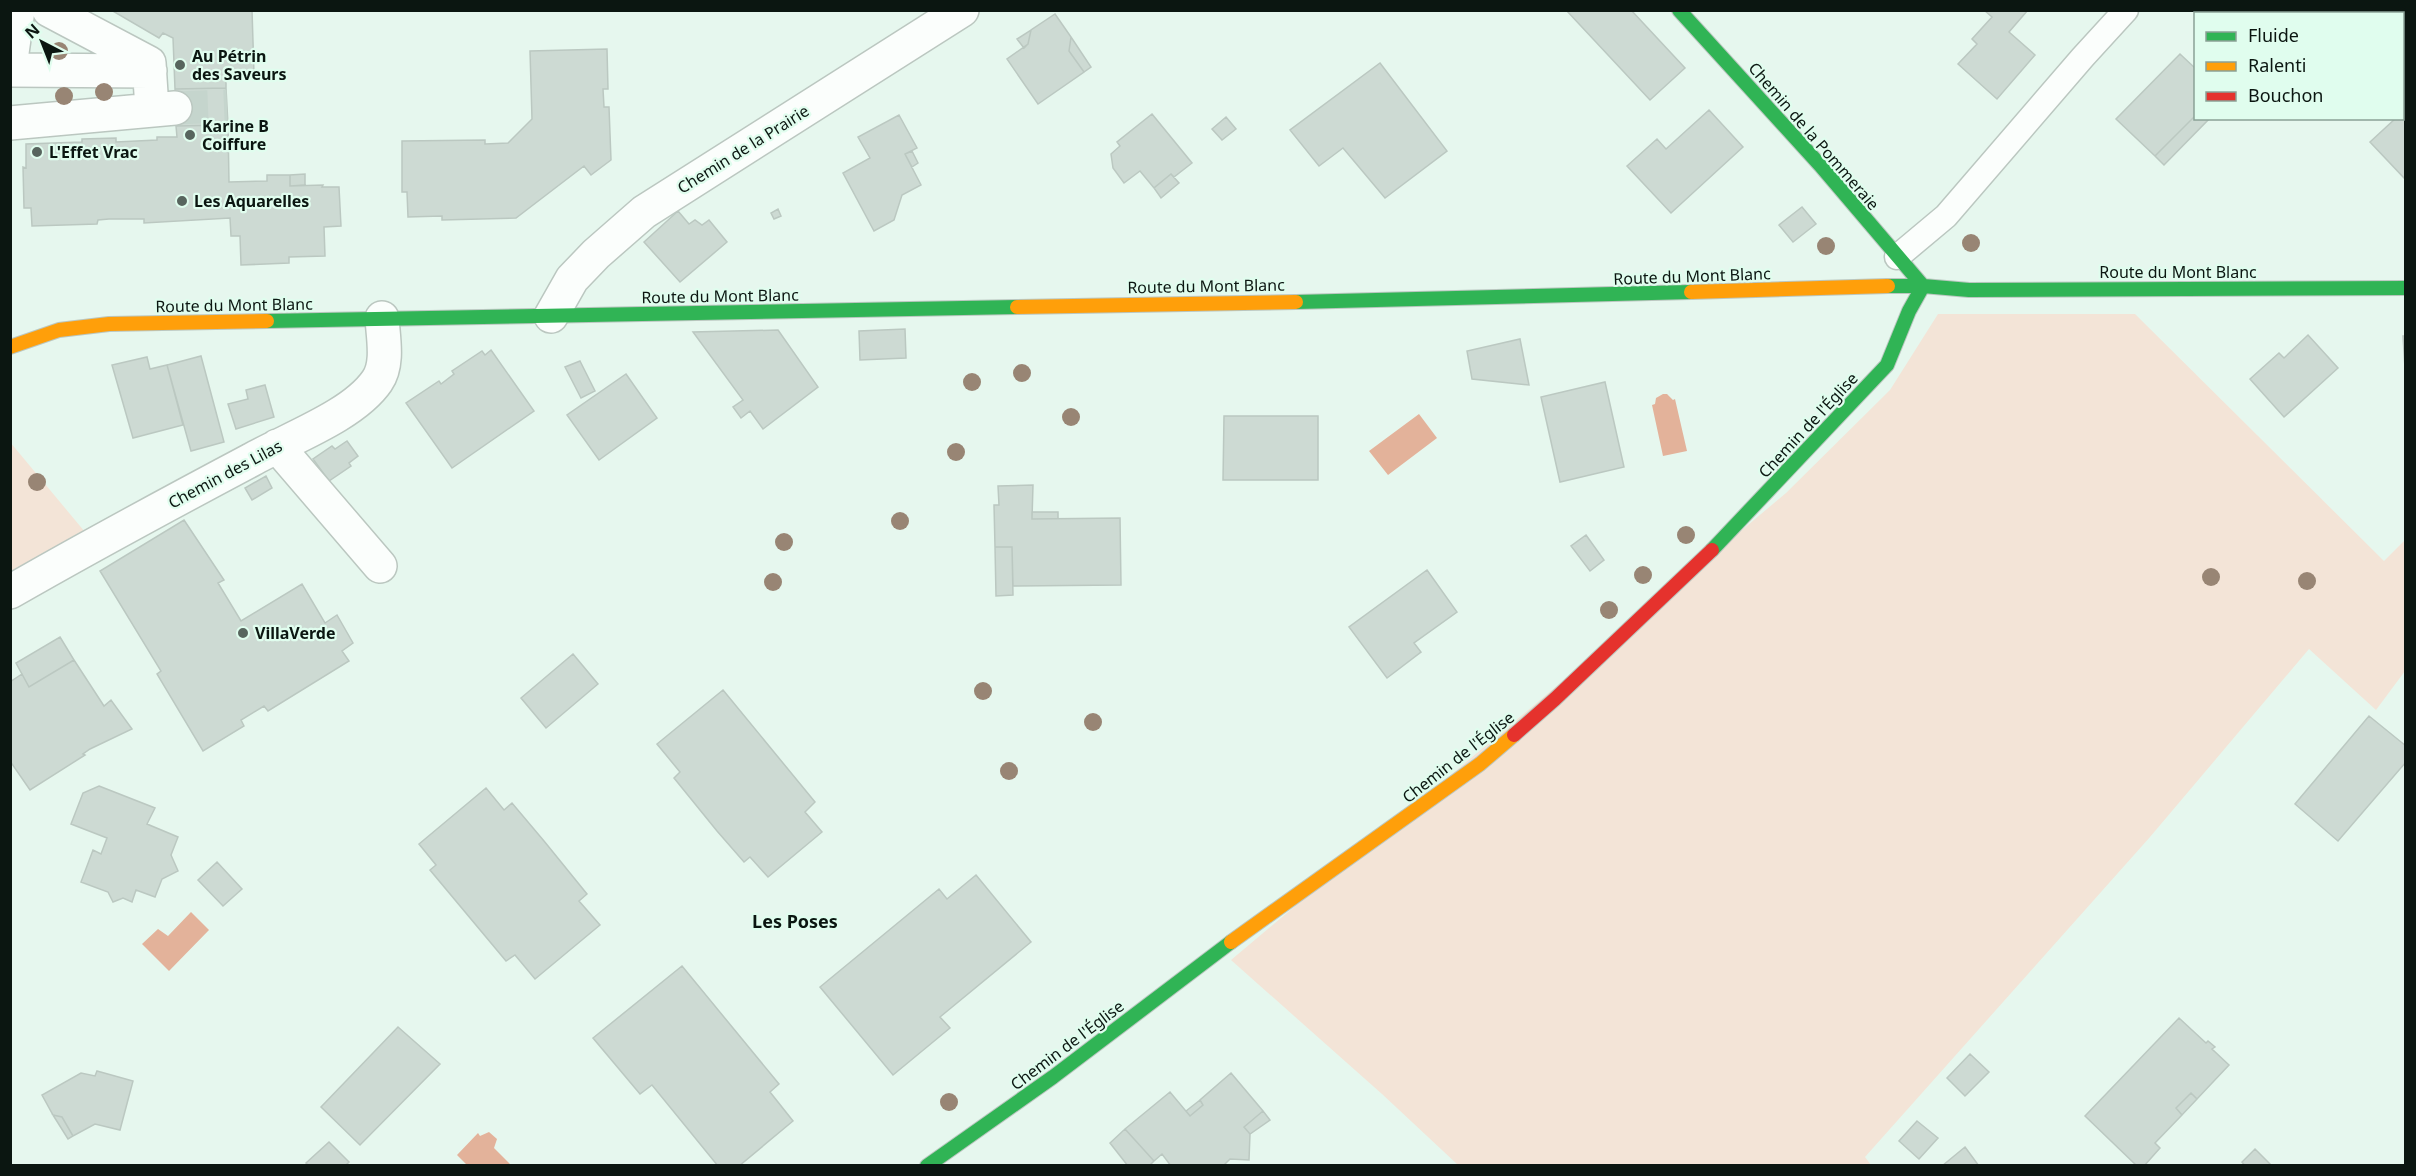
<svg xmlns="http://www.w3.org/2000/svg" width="2416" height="1176" font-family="'Noto Sans',sans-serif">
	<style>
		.green { fill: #f3e4d7 }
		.water { fill: #e3b29a }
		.building { fill: #cddad3; stroke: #bbc8c1; stroke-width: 1.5 }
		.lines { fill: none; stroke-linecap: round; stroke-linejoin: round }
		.street-tunnel { stroke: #c5d5cd; stroke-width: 33; stroke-dasharray: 33 16; stroke-linecap: butt }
		.lane-casing { stroke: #bbc7c0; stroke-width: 27 }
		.street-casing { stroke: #bbc7c0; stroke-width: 36 }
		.fast-casing { stroke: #bbc7c0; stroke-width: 16 }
		.slow-casing { stroke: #bbc7c0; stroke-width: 16 }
		.jam-casing { stroke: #bbc7c0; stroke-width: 16 }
		.lane { stroke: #fbfefc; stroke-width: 24 }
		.street { stroke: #fbfefc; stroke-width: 33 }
		.fast { stroke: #30b455; stroke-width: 14 }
		.slow { stroke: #ff9f0a; stroke-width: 14 }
		.jam { stroke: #e5322d; stroke-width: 14 }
		.tree { fill: #988574 }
		.poi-dot { fill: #58655e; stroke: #e0fdee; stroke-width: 2 }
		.labels { text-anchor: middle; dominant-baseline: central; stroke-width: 4.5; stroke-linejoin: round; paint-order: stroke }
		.poi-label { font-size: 16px; font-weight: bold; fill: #0b1611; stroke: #e0fdee; text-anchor: start }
		.street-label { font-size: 16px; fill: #0b1611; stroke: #e0fdee }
		.neighbourhood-label { font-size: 18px; font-weight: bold; fill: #0b1611; stroke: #e0fdee }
	</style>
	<rect width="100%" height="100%" fill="#e6f7ee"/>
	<path class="green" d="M1938,314h197l249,247 21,-21v131l-29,39 -67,-61 -159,188 -285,320 6,8h-413l-76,-71 -151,-134 555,-467 104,-103z
		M10,442l75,90 -75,41z"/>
	<path class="water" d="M1663,394h4l6,6 2,-1 12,52 -24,5 -11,-51 3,-1 1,-6z
		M1419,414l18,24 -49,37 -19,-24z
		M191,912l18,18 -40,41 -27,-27 16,-15 10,7z
		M489,1132l8,7 -3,9 17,17h-44l-10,-10 21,-22 2,3z"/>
	<path class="building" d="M111,10h141l2,64h-28v14l-51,1 -2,-51 -10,-5 -4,5z
		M1566,10h65l54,58 -35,32z
		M1984,10h44l-19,22 26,23 -38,44 -39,-35 19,-20 -5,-5 20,-22z
		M1055,14l16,23 -2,14 15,21 -46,32 -31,-45 21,-15 3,-14z
		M1031,30l-3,14 -4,4 -7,-9z
		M1071,37l20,30 -7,5 -15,-21z
		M607,49l1,40h-5l1,18h5l2,53 -20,15 -7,-9 -68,52 -74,2v-4l-34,1 -1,-25h-5v-51l83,-1v4l23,-1 24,-24 -2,-68z
		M2180,54l16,15v46l-41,41 -39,-37z
		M1380,63l67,88 -62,47 -42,-50 -24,18 -29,-36z
		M226,88l2,37 -52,1 -1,-37z
		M2406,109v71l-36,-38 26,-24h6v-6z
		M1709,110l34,37 -72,66 -44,-47 30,-27 9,10z
		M1152,114l40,49 -18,14 -3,-3 -17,14 -14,-17 -16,12 -11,-15 -2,-14 9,-8 -3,-4z
		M899,115l18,33 -12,6 16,31 -19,10 -8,25 -20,11 -31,-58 27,-15 -12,-21z
		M2196,115v3l13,1 -45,46 -9,-9z
		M1226,117l10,12 -14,11 -10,-11z
		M228,125l1,57 38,-1v-6h23v11l33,-1 -1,2h17l2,39 -17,1 1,29 -36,1v6l-48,2 -1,-29h-9l-1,-18 -86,5v-4h-35l-11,1 -1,4 -65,2 -1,-18h-7l-1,-41 3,1v-24l56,-2v-3l34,-1v4l41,-2v-3h20l-1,-11z
		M912,151l6,12 -6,4 -7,-13z
		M305,174v11l-15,1v-11z
		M1171,174l8,9 -18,15 -7,-10z
		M1802,207l14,17 -23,18 -14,-17z
		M778,209l3,7 -7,3 -3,-6z
		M678,211l11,13 6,-4 7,5 7,-5 18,22 -47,40 -36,-40z
		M905,329l1,29 -46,2 -1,-29z
		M778,330l40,57 -55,42 -13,-18 -9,7 -8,-11 10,-7 -50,-68z
		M2308,335l30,33 -54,49 -34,-38 29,-26 5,5z
		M2403,336h3v48z
		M1520,339l9,46 -57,-6 -5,-28z
		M491,350l43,61 -82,57 -46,-65 33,-22 2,3 13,-10 -2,-3 30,-20 3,4z
		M201,356l23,86 -33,9 -24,-86z
		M147,357l3,12 17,-4 16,60 -50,13 -21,-73z
		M580,361l15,30 -14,7 -16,-31z
		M626,374l31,44 -58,42 -32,-45z
		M1605,382l19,85 -64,15 -19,-85z
		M265,385l9,32 -38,12 -8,-25 20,-5 -2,-9z
		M1224,416h94v64h-95z
		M347,441l11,15 -9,7 2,3 -22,15 -16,-22 19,-13 3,3z
		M266,476l6,12 -20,12 -7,-12z
		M1033,485l-1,34 88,-1 1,67 -108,1 -1,-39h-17l-1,-42h5l-1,-19z
		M1032,512h26v7h-26z
		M184,520l40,60 -6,3 23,38 61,-37 23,39 12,-8 16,28 -11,8 7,10 -81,50 -4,-5 -23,14 3,6 -41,25 -46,-77 4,-3 -61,-100z
		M1586,535l18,25 -14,11 -19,-25z
		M995,547h17l1,48 -17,1z
		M1427,570l30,42 -43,31 7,9 -34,26 -38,-51z
		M60,637l14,23 -45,27 -13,-24z
		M573,654l25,30 -52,44 -25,-30z
		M74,660l30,46 7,-6 21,29 -42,20 -7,5 2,1 -55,35 -20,-29v-79l12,-8 7,13z
		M723,690l92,112 -10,10 17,20 -54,45 -18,-20 -6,5 -27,-31 -43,-53 6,-6 -23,-28z
		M2369,716l37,30v16l-68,79 -43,-37z
		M99,786l56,22 -8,16 31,13 -7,18 7,16 -16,8 -7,18 -19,-7 -4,12 -9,-4 -10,4 -5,-10 -27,-10 12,-32 8,4 6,-16 -36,-14 12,-31z
		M486,788l18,22 8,-7 32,38 43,53 -8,7 21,24 -65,54 -20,-24 -9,6 -76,-91 6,-5 -17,-21z
		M217,862l25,27 -19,17 -25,-26z
		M976,875l55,67 -91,75 10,11 -57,47 -73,-88 119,-98 8,10z
		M682,966l97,118 -9,8 23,29 -54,45h-21l-66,-81 -12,9 -47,-56z
		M2179,1018l27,25 2,-2 7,6 -3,2 17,16 -32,34 -6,-6 -15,15 6,7 -27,28 5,5 -16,18h-7l-52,-50z
		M398,1027l42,37 -80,81 -39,-38z
		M1970,1054l19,18 -24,24 -18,-18z
		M97,1071l36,10 -13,49 -25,-6 -22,12 -11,-19 -9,-2 -11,-20 39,-22 14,3z
		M1231,1073l32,38 -19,16 6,7 -1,26 -19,-1 -7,7h-52l-9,-12 -8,7 -29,-32 45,-37 20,24 13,-11 -3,-5z
		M2191,1093l6,6 -15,16 -6,-7z
		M1200,1100l3,5 -13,11 -4,-5z
		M1263,1111l7,9 -20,14 -6,-7z
		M53,1115l9,2 11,19 -5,3z
		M1917,1121l21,17 -19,21 -20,-18z
		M1125,1129l29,32 -5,5h-21l-18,-23z
		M329,1142l20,20 -4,4h-36l-3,-3z
		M1965,1147l14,19h-37z
		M2255,1149l17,17h-27l-3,-4z"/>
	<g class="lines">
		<path class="street-tunnel" d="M175,108l52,-2"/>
		<g class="lane-casing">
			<path id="lane" d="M1897,257l49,-41 137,-159 43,-47"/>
		</g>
		<g class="street-casing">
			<path id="street" d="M49,10l100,53 3,46
				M10,67l8,-57
				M10,70l140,1
				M10,123l165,-15
				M551,316l21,-37 24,-25 48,-42 318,-202
				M277,446l103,120
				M10,592c80,-46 160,-89 241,-132 37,-21 102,-44 126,-79 12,-17 6,-44 5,-63"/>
		</g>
		<g class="fast-casing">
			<path id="fast" d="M1679,10l141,155 103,121 -14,25 -22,54 -175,185
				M1888,286h35l46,4 437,-2
				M1296,302l395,-10
				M267,321l750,-14
				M927,1166l126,-89 178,-135"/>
		</g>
		<g class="slow-casing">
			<path id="slow" d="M1691,292l197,-6
				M1017,307l279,-5
				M10,347l49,-17 50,-6 158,-3
				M1231,942l249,-178 34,-29"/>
		</g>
		<g class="jam-casing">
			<path id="jam" d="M1514,735l41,-36 157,-149"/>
		</g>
		<use href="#lane" class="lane"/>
		<use href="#street" class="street"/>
		<use href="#fast" class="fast"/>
		<use href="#slow" class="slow"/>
		<use href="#jam" class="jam"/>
	</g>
	<g class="tree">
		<circle cx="59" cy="51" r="9"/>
		<circle cx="104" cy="92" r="9"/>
		<circle cx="64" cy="96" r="9"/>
		<circle cx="1971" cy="243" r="9"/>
		<circle cx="1826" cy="246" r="9"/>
		<circle cx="1022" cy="373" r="9"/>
		<circle cx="972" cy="382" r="9"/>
		<circle cx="1071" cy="417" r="9"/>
		<circle cx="956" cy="452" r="9"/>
		<circle cx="37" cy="482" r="9"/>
		<circle cx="900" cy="521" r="9"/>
		<circle cx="1686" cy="535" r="9"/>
		<circle cx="784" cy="542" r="9"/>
		<circle cx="1643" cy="575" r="9"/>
		<circle cx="2211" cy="577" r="9"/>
		<circle cx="2307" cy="581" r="9"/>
		<circle cx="773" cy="582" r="9"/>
		<circle cx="1609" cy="610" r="9"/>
		<circle cx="983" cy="691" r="9"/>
		<circle cx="1093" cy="722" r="9"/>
		<circle cx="1009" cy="771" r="9"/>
		<circle cx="949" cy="1102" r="9"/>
	</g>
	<g class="poi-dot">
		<circle cx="180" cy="65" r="6"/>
		<circle cx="190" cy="135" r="6"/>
		<circle cx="37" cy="152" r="6"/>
		<circle cx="182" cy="201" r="6"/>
		<circle cx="243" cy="633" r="6"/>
	</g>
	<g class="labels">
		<g class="poi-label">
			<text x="192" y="56">Au Pétrin<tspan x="192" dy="18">des Saveurs</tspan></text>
			<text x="202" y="126">Karine B<tspan x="202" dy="18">Coiffure</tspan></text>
			<text x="49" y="152">L'Effet Vrac</text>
			<text x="194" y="201">Les Aquarelles</text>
			<text x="255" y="633">VillaVerde</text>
		</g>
		<g class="street-label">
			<text transform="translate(1814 136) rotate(49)">Chemin de la Pommeraie</text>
			<text transform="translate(743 149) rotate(-32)">Chemin de la Prairie</text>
			<text x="2178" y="272">Route du Mont Blanc</text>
			<text transform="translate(1692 276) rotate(-2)">Route du Mont Blanc</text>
			<text transform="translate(1206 286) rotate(-1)">Route du Mont Blanc</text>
			<text transform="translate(720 296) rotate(-1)">Route du Mont Blanc</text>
			<text transform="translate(234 305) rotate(-1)">Route du Mont Blanc</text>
			<text transform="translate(1808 425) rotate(-47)">Chemin de l'Église</text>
			<text transform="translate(225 474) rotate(-28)">Chemin des Lilas</text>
			<text transform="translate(1458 757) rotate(-38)">Chemin de l'Église</text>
			<text transform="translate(1067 1045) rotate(-37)">Chemin de l'Église</text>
		</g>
		<g class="neighbourhood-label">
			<text x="795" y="921">Les Poses</text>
		</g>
	</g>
	<rect width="2416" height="1176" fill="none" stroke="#0b1611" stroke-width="24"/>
	<rect x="2194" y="12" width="210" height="108" fill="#e0fdee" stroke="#8ba196" stroke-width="1.5"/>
	<rect x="2206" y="32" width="30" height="9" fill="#30b455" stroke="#8ba196" stroke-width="1.5"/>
	<text x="2248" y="42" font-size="18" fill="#0b1611">Fluide</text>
	<rect x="2206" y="62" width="30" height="9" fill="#ff9f0a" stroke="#8ba196" stroke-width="1.5"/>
	<text x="2248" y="72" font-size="18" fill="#0b1611">Ralenti</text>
	<rect x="2206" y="92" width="30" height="9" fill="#e5322d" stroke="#8ba196" stroke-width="1.5"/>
	<text x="2248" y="102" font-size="18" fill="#0b1611">Bouchon</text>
	<g transform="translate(42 42) rotate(318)" stroke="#e0fdee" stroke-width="4.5" paint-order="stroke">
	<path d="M0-4.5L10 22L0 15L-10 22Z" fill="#0b1611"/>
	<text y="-9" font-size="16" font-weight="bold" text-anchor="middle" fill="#0b1611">N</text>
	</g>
</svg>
